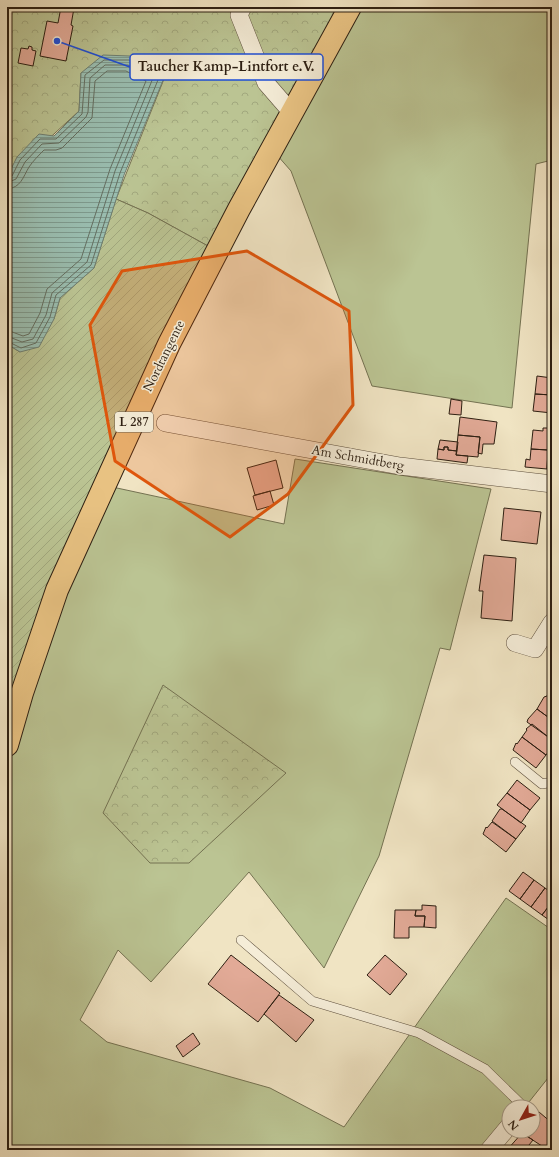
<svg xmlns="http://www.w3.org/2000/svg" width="559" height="1157" font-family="Cardo,serif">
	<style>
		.grass { fill: #bbc493; stroke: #747252 }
		.forest { fill: url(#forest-crowns); stroke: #747252 }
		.garden { fill: url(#garden-furrows); stroke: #747252 }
		.water { fill: url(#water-rules); stroke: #6e7f72 }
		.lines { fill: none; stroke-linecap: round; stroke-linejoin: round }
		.shore { stroke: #646f62; stroke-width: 1 }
		.building { fill: #e2aa97; stroke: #2d1f12 }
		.service-casing { stroke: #5e503e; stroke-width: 10 }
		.minor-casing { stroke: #5e503e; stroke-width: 18 }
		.primary-casing { stroke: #2d1f12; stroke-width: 24 }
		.service { stroke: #f5edd8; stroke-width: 9 }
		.minor { stroke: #f5edd8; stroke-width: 17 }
		.primary { stroke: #e8c282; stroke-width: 22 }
		.marked { fill: #df560c; fill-opacity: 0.2; stroke: #df560c; stroke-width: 3; stroke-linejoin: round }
		.labels { text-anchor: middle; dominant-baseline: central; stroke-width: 3; stroke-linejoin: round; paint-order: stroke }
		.shield { fill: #f5edd8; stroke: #695d4d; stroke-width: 1 }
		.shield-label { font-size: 12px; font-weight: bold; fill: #2d1f12 }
		.street-label { font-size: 13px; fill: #2d1f12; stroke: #f5edd8 }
		.leader { fill: none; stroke: #1d4ed8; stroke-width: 1.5 }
		.callout-dot { fill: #1d4ed8; stroke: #f5edd8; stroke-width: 1.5 }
		.callout { fill: #f5edd8; stroke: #1d4ed8; stroke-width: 1.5 }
		.callout-label { font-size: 14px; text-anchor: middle; font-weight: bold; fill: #2d1f12 }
	</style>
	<defs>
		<pattern id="forest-crowns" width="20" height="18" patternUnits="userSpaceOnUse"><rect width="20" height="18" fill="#bbc493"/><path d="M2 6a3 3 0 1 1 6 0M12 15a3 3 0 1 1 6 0" fill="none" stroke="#a1a87e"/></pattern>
		<pattern id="garden-furrows" width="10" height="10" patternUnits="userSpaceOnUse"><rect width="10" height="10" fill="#bbc493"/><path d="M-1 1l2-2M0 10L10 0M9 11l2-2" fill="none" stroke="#a1a87e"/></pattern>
		<pattern id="water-rules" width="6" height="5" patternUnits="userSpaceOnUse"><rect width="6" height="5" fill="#9abfb2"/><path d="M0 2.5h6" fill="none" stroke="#7e9b8f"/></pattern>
	</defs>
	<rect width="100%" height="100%" fill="#f0e4c3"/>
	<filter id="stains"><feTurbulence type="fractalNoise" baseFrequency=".005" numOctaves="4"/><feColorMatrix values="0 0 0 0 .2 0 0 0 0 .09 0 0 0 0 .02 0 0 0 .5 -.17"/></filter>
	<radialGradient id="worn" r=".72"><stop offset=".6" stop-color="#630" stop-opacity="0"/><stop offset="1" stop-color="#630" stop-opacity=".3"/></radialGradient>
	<path class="grass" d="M348,7h204v153l-16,4 -24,244 -140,-22 -81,-215 -21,-24z
		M295,459l196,30 -41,161 -10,-2 -61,208 -55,112 -75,-96 -98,110 -33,-32 -38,70 27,22 163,46 74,39 162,-229 46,32v143l-27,34h-16v19l-20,24h-482v-405l96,-260 181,39z"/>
	<path class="forest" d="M7,7h331l-121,244 -69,-38 -32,-14 50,-125 -85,-1 -2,38 -72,66z
		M163,685l123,88 -97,90h-39l-47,-50z"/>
	<path class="garden" d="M116,199l32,14 69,38 -48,93 -162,388v-388l13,8 34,-33 6,-21 34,-30z"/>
	<path class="water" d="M103,55l27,1 36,17 -42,102 -30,93 -34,30 -6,21 -15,28 -19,5 -13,-8v-167l10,-20 22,-23 15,2 25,-25 2,-38z"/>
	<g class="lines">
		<path class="shore" d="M7,178l5,-2 8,-16 20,-21h16l26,-25 3,-39 19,-15h25l31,15 -40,98 -29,92 -35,30 -6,22 -14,26 -15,5 -14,-7
			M7,183l9,-4 9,-17 17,-18 17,-1 27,-26 2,-5 2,-34 15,-13h23l25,13 -38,93 -28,91 -35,31 -6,22 -13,24 -11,3 -15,-6
			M7,189c14,-1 16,-12 22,-22 4,-6 10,-12 15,-17h12l6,-2 30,-30 3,-37 12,-10h19l20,10 -36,88 -29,90 -34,30 -7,24 -11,21 -6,2 -16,-6"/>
	</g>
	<path class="building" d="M61,7h18v2l-5,-1 -3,17 2,1 -7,35 -26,-5 7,-35 11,2z
		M29,46l3,1v3l4,1 -3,15 -15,-3 3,-15 7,1z
		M537,376l15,2v17l-17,-1z
		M535,394l17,1v18l-19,-2z
		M451,399l11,2 -1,14 -12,-1z
		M460,417l37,5 -3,22h-11l-1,10 -4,-1 2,-16 -22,-2z
		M543,428h8l-3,22 -17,-1 2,-19 10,1z
		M551,428l1,1v22l-4,-1z
		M458,435l22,2 -2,20 -22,-2z
		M440,440l18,2 -1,9 -9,-1v-3h-4v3l-6,-1z
		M444,447h4v3l9,1 -1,4 12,1 -1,7 -30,-4 1,-10 6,1z
		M531,449l17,1 -1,19 -22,-2 1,-8 4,1z
		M548,450l4,1v18h-5z
		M276,460l7,28 -28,7 -8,-27z
		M270,491l4,14 -17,5 -4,-14z
		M504,508l37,4 -4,32 -36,-4z
		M484,555l32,3 -4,63 -31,-3 2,-27h-4z
		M552,686v14l-5,-4z
		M547,696l5,4v20l-15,-11 7,-12z
		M537,709l15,11 -1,19 -24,-17 1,-3z
		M532,724l20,16v7l-6,8 -24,-18 5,-7 -1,-1z
		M522,737l24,18 -10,13 -23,-18 3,-7 1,1z
		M517,780l23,18 -10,12 -23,-17z
		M507,793l23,17 -9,13 -24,-18z
		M500,809h2l24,17 -10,13 -24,-18z
		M492,822l24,17 -10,13 -23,-18 3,-7 1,1z
		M523,872l11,8 -14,19 -11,-8z
		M534,880l11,8 -14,19 -11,-8z
		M545,888l7,5v9l-10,13 -11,-8z
		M552,902v20l-10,-7z
		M422,905l14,1v22l-12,-1 1,-11h-10l1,-6h6z
		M395,910h21l-1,6h10l-1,11h-15v11h-15z
		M231,955l49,38 -22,29 -50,-38z
		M385,955l22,19 -17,21 -23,-20z
		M279,995l35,25 -18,22 -32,-28z
		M193,1033l7,11 -17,13 -7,-11z
		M539,1112l13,11v27h-4l-26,-17 11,-2v-12z
		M522,1133l11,7 -8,10h-18z"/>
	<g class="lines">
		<g class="service-casing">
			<path id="service" d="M515,762l27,22 10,-2
				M241,940l71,61 107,32 66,36 39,38"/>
		</g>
		<g class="minor-casing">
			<path id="minor" d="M243,7l-4,8 27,68 26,30
				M165,423l235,43 152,18
				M515,643l20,6 17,-27
				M489,1150l20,-24"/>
		</g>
		<g class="primary-casing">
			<path id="primary" d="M7,745l15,-52 35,-103 112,-246 70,-135 111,-202"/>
		</g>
		<use href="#service" class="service"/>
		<use href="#minor" class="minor"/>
		<use href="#primary" class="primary"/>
	</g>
	<path class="marked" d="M247,251l102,60 4,94 -65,89 -58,43 -115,-76 -25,-136 32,-54z"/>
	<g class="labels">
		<rect class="shield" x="115" y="412" width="38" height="20" rx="3"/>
		<g class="shield-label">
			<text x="134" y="422">L 287</text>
		</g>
		<g class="street-label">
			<text transform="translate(164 356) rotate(-64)">Nordtangente</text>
			<text transform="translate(358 458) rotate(10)">Am Schmidtberg</text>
		</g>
	</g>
	<path class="leader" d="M57 41L130 67"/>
	<circle class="callout-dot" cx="57" cy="41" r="4"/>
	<rect class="callout" x="130" y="54" width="193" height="26" rx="4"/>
	<g class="callout-label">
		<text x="226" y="71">Taucher Kamp-Lintfort e.V.</text>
	</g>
	<rect width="559" height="1157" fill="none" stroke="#f0e4c3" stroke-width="24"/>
	<rect x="8" y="8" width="543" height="1141" fill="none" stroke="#2d1f12" stroke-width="2"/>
	<rect x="12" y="12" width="535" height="1133" fill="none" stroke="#2d1f12"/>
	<g transform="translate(521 1119) rotate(231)"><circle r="19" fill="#f5edd8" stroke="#a59b89"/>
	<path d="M0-3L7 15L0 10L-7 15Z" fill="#8f2418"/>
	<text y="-6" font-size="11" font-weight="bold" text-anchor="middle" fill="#2d1f12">N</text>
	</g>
	<rect width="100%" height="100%" filter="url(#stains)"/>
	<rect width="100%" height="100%" fill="url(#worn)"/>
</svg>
